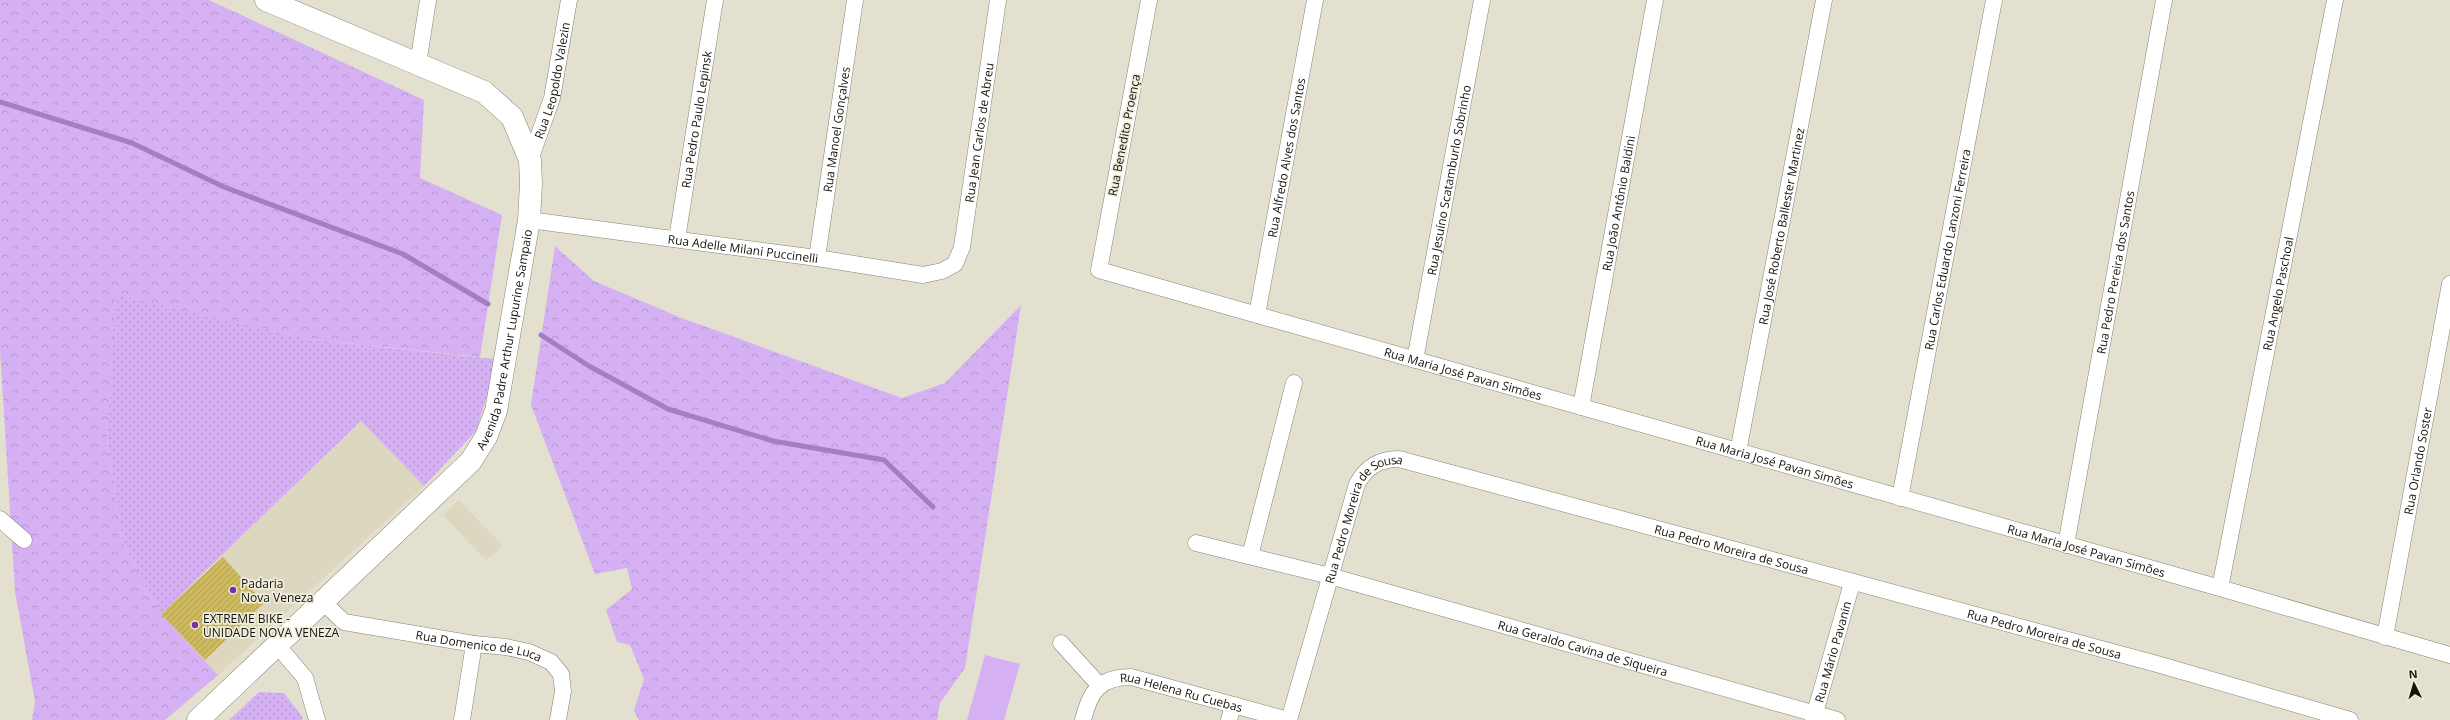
<svg xmlns="http://www.w3.org/2000/svg" width="2450" height="720" font-family="'Open Sans',sans-serif">
	<style>
		.built { fill: #dcd7be }
		.grass { fill: url(#grass-dots) }
		.forest { fill: url(#forest-crowns) }
		.pitch { fill: #d5b1f4 }
		.lines { fill: none; stroke-linecap: round; stroke-linejoin: round }
		.stream { stroke: #a57cc5; stroke-width: 5 }
		.building { fill: url(#building-hatch) }
		.street-casing { stroke: #858272; stroke-width: 17 }
		.secondary-casing { stroke: #858272; stroke-width: 23 }
		.street { stroke: #fff; stroke-width: 16 }
		.secondary { stroke: #fff; stroke-width: 22 }
		.poi-dot { fill: #7831a4; stroke: #f0eddc; stroke-width: 1.5 }
		.labels { text-anchor: middle; dominant-baseline: central; stroke-width: 3.5; stroke-linejoin: round; paint-order: stroke }
		.street-label { font-size: 12px; fill: #14130d; stroke: #f0eddc }
		.poi-label { font-size: 12px; fill: #14130d; stroke: #f0eddc; text-anchor: start }
	</style>
	<defs>
		<pattern id="grass-dots" width="8" height="8" patternUnits="userSpaceOnUse"><rect width="8" height="8" fill="#d5b1f4"/><path d="M2 2h.1M6 6h.1" fill="none" stroke="#b697d0" stroke-width="1.8" stroke-linecap="round"/></pattern>
		<pattern id="forest-crowns" width="20" height="18" patternUnits="userSpaceOnUse"><rect width="20" height="18" fill="#d5b1f4"/><path d="M2 6a3 3 0 1 1 6 0M12 15a3 3 0 1 1 6 0" fill="none" stroke="#b697d0"/></pattern>
		<pattern id="building-hatch" width="6" height="6" patternUnits="userSpaceOnUse"><rect width="6" height="6" fill="#cdba60"/><path d="M-1 1l2-2M0 6l6-6M5 7l2-2" fill="none" stroke="#af9f52"/></pattern>
	</defs>
	<rect width="100%" height="100%" fill="#e3e0cf"/>
	<path class="built" d="M362,421l62,65 -206,189 -57,-61z
		M459,500l44,46 -17,14 -43,-45z"/>
	<path class="grass" d="M115,294l192,45 187,20 -5,30 -13,42 -52,55 -63,-65 -200,193 -38,-71 -16,-100z
		M259,692l25,1 18,23v4h-73z"/>
	<path class="forest" d="M0,0h209l215,100 -4,78 82,37 -22,142 -173,-18 -191,-44 -9,148 16,100 38,71 57,61 -53,45h-133l3,-19 -20,-109 -15,-243z
		M555,246l39,35 85,36 223,81 43,-15 76,-78 -56,363 -25,35 -3,17h-298l-5,-10 10,-31 -14,-34 -13,-3 -11,-32 26,-21 -5,-21 -32,6 -64,-169z"/>
	<path class="pitch" d="M985,655l35,9 -16,56h-37z"/>
	<g class="lines">
		<path class="stream" d="M0,102l132,41 92,44 179,67 85,50
			M541,335l48,31 79,43 105,32 111,19 49,47"/>
	</g>
	<path class="building" d="M223,557l41,46 -59,57 -44,-46z"/>
	<g class="lines">
		<g class="street-casing">
			<g id="street">
				<path id="s1" d="M1149,0l-50,270 1121,318 230,67"/>
				<path d="M418,64l10,-64"/>
				<path id="s2" d="M530,160l22,-62 17,-98"/>
				<path id="s3" d="M529,220l288,38 106,17 19,-4 13,-7 7,-17 36,-247"/>
				<path id="s4" d="M677,239l38,-239"/>
				<path id="s5" d="M817,258l38,-258"/>
				<path id="s6" d="M1257,315l58,-315"/>
				<path id="s7" d="M1415,360l67,-360"/>
				<path id="s8" d="M1581,407l74,-407"/>
				<path id="s9" d="M1738,452l86,-452"/>
				<path id="s10" d="M1900,498l94,-498"/>
				<path d="M0,519l24,21"/>
				<path id="s11" d="M1196,543l134,33 507,144"/>
				<path id="s12" d="M2066,545l98,-545"/>
				<path d="M1250,556l44,-173"/>
				<path id="s13" d="M2220,588l115,-588"/>
				<path id="s14" d="M323,602l21,20 130,22 32,3 23,5 22,10 10,12 2,17 -5,29"/>
				<path id="s15" d="M2385,637l65,-353"/>
				<path d="M1061,643l39,43"/>
				<path d="M277,645l28,33 12,42"/>
				<path d="M462,720l12,-76"/>
				<path id="s16" d="M1083,720c7,-28 16,-43 48,-43l157,43"/>
				<path d="M1229,720l4,-15"/>
				<path id="s17" d="M1289,720l68,-236c9,-17 22,-25 42,-25l758,205 193,56"/>
				<path id="s18" d="M1813,720l39,-137"/>
			</g>
		</g>
		<g class="secondary-casing">
			<g id="secondary">
				<path id="s19" d="M198,720l273,-259 15,-24 10,-26 33,-191 2,-37 -1,-23 -18,-43 -28,-25 -218,-92"/>
			</g>
		</g>
		<use href="#street" class="street"/>
		<use href="#secondary" class="secondary"/>
	</g>
	<g class="poi-dot">
		<circle cx="233" cy="590" r="4"/>
		<circle cx="195" cy="625" r="4"/>
	</g>
	<g class="labels">
		<g class="street-label">
			<text stroke="none"><textPath href="#s2" startOffset="83">Rua Leopoldo Valezin</textPath></text>
			<text stroke="none"><textPath href="#s4" startOffset="121">Rua Pedro Paulo Lepinsk</textPath></text>
			<text stroke="none"><textPath href="#s5" startOffset="130">Rua Manoel Gonçalves</textPath></text>
			<text stroke="none"><textPath href="#s3" startOffset="566">Rua Jean Carlos de Abreu</textPath></text>
			<text transform="translate(1124 135) rotate(-79)">Rua Benedito Proença</text>
			<text stroke="none"><textPath href="#s6" startOffset="160">Rua Alfredo Alves dos Santos</textPath></text>
			<text stroke="none"><textPath href="#s7" startOffset="183">Rua Jesuíno Scatamburlo Sobrinho</textPath></text>
			<text stroke="none"><textPath href="#s8" startOffset="207">Rua João Antônio Baldini</textPath></text>
			<text stroke="none"><textPath href="#s9" startOffset="230">Rua José Roberto Ballester Martinez</textPath></text>
			<text stroke="none"><textPath href="#s3" startOffset="216">Rua Adelle Milani Puccinelli</textPath></text>
			<text stroke="none"><textPath href="#s10" startOffset="253">Rua Carlos Eduardo Lanzoni Ferreira</textPath></text>
			<text stroke="none"><textPath href="#s12" startOffset="277">Rua Pedro Pereira dos Santos</textPath></text>
			<text stroke="none"><textPath href="#s13" startOffset="300">Rua Angelo Paschoal</textPath></text>
			<text stroke="none"><textPath href="#s19" startOffset="504">Avenida Padre Arthur Lupurine Sampaio</textPath></text>
			<text stroke="none"><textPath href="#s1" startOffset="653">Rua Maria José Pavan Simões</textPath></text>
			<text stroke="none"><textPath href="#s15" startOffset="179">Rua Orlando Soster</textPath></text>
			<text stroke="none"><textPath href="#s1" startOffset="977">Rua Maria José Pavan Simões</textPath></text>
			<text stroke="none"><textPath href="#s17" startOffset="222">Rua Pedro Moreira de Sousa</textPath></text>
			<text stroke="none"><textPath href="#s17" startOffset="642">Rua Pedro Moreira de Sousa</textPath></text>
			<text stroke="none"><textPath href="#s1" startOffset="1301">Rua Maria José Pavan Simões</textPath></text>
			<text stroke="none"><textPath href="#s17" startOffset="966">Rua Pedro Moreira de Sousa</textPath></text>
			<text stroke="none"><textPath href="#s14" startOffset="166">Rua Domenico de Luca</textPath></text>
			<text stroke="none"><textPath href="#s11" startOffset="401">Rua Geraldo Cavina de Siqueira</textPath></text>
			<text stroke="none"><textPath href="#s18" startOffset="71">Rua Mário Pavanin</textPath></text>
			<text stroke="none"><textPath href="#s16" startOffset="124">Rua Helena Ru Cuebas</textPath></text>
		</g>
		<g class="poi-label">
			<text x="241" y="583">Padaria<tspan x="241" dy="14">Nova Veneza</tspan></text>
			<text x="203" y="618">EXTREME BIKE -<tspan x="203" dy="14">UNIDADE NOVA VENEZA</tspan></text>
		</g>
	</g>
	<g transform="translate(2414 684) rotate(355)" stroke="#f0eddc" stroke-width="3" paint-order="stroke">
	<path d="M0-3L7 15L0 10L-7 15Z" fill="#14130d"/>
	<text y="-6" font-size="11" font-weight="bold" text-anchor="middle" fill="#14130d">N</text>
	</g>
</svg>
